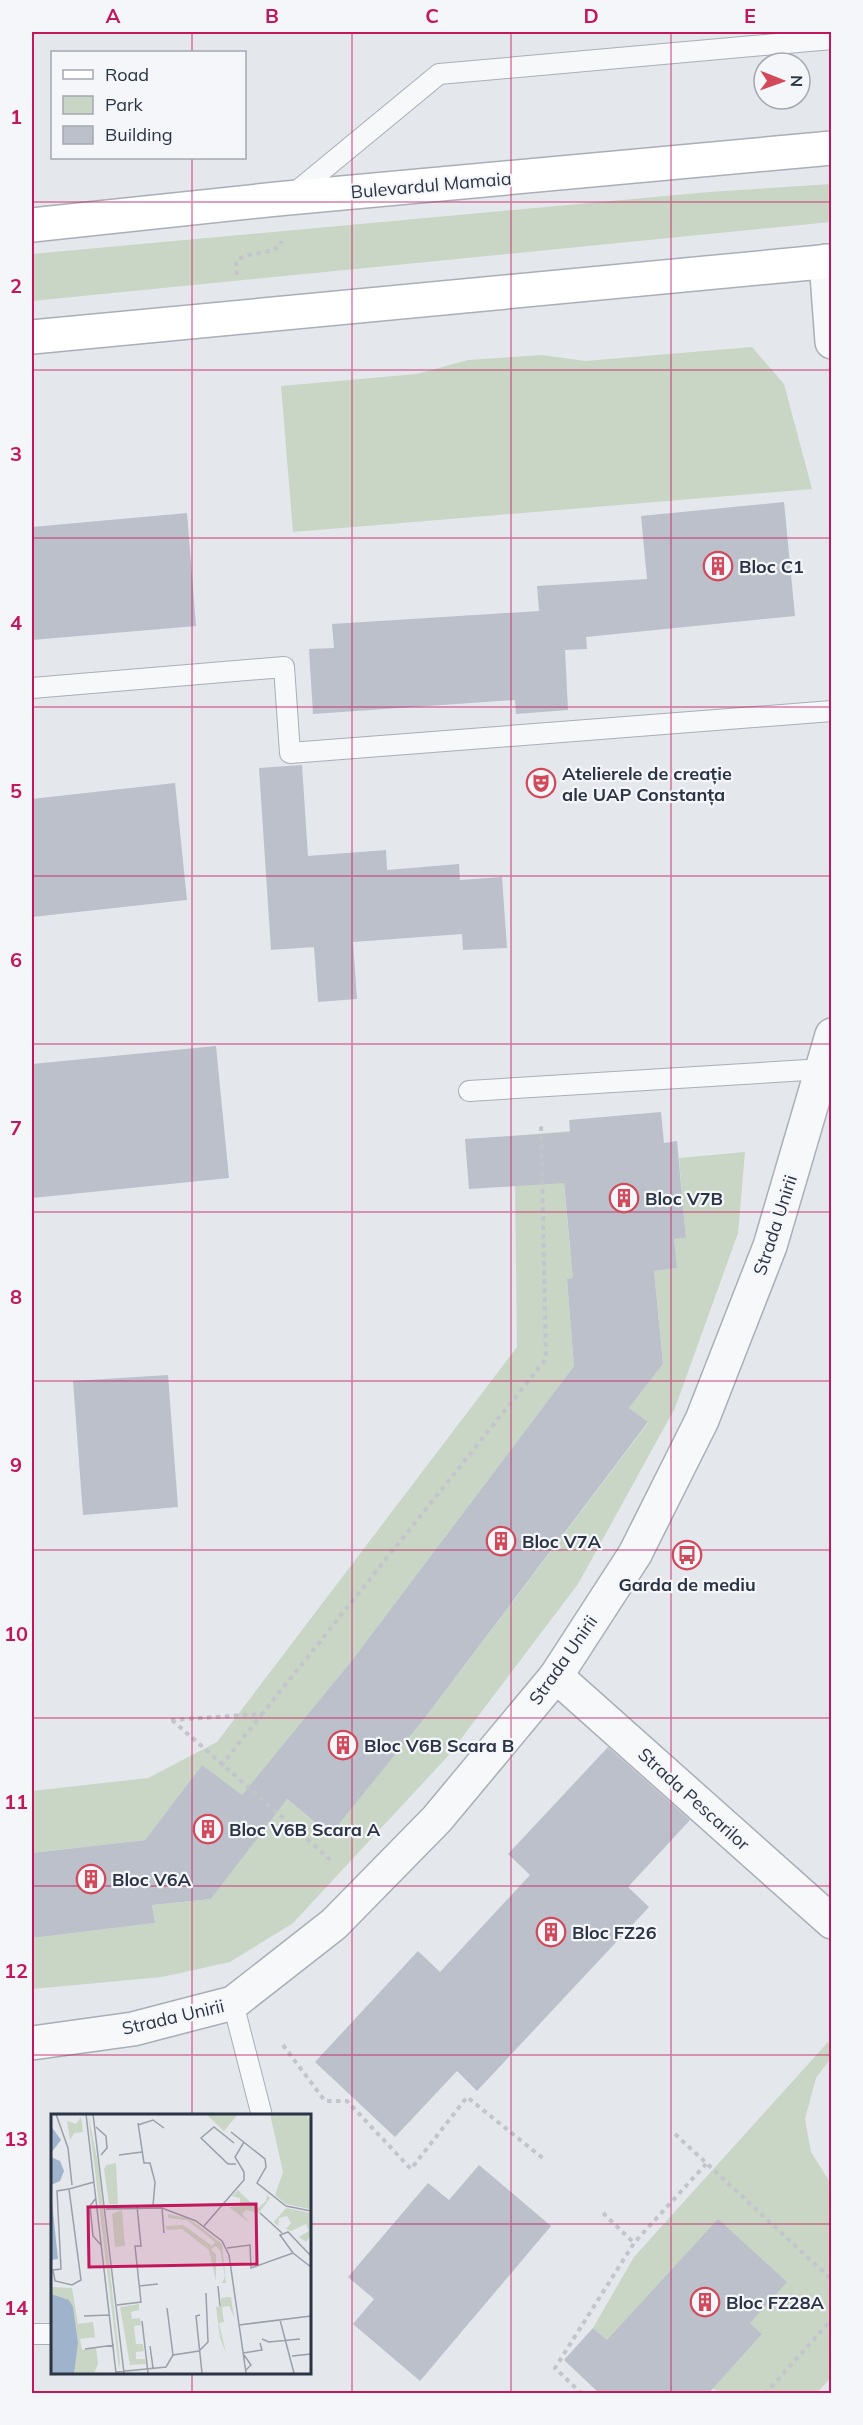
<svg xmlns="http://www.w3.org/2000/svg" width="863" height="2425" font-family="Mulish,sans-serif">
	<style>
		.green { fill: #c9d6c5 }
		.building { fill: #bbc0ca }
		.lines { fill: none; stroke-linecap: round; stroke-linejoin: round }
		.service-casing { stroke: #a9aeb7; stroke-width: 22 }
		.minor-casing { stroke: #a9aeb7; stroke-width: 36 }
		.tertiary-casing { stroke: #a9aeb7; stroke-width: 36 }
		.secondary-casing { stroke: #a9aeb7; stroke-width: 36 }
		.path { stroke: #c2c5cb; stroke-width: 4; stroke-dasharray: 4.5 4.5; stroke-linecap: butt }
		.service { stroke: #f7f8fa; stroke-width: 20 }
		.minor { stroke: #f7f8fa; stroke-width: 33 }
		.tertiary { stroke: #f7f8fa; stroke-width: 33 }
		.secondary { stroke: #fff; stroke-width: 33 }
		.grid { fill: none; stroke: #c2185b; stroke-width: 1.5; stroke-opacity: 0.55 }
		.labels { text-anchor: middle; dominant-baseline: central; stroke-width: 4.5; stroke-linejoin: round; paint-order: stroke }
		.street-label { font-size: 18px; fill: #2b3445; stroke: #f4f6f9 }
		.poi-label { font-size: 18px; font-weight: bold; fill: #2b3445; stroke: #f4f6f9; text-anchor: start }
		.inset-road { fill: none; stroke: #9a9fa9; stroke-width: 1.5 }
		.view { fill: #c2185b; fill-opacity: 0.15; stroke: #c2185b; stroke-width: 3 }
		.inset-edge { fill: none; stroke: #2b3445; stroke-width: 3 }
		.neatline { fill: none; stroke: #c2185b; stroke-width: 2 }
		.grid-label { font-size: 20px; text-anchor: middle; font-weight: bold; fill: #c2185b }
	</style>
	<rect width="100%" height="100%" fill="#e4e7ec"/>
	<path class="green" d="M831,184v38l-799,79v-47l677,-62z
		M752,347l32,37 28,105 -519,43 -12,-146 136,-12 51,-14 74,-5 43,6z
		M570,1131l2,20 -11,2 9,96 13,28 -16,2 7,87 -221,293 -94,116 70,60 98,-120 221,-292 -19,-15 34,-44 -9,-93 22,-3 -2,-29 12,-1 -7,-80 66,-6 -7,81 -63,175 -97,176 -130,172 -155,167 -63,39 -68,15 -130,12v-51l123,-15 -3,-18 59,-6 60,-81 -69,-53 -57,75 -113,13v-62l116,-13 69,-36 300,-395 -2,-161 -3,-50z
		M828,2042l3,4v12l-15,20 -11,41 6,33 20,32v193l-14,16h-99l-5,-5 49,-54 -12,-11 -143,17 -14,-12 41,-71z"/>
	<path class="building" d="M784,502l11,114 -209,21 1,12 -22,1 3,60 -52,4 -1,-14 -202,14 -4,-65 25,-1 -2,-24 207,-13 -2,-25 110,-7 -6,-63z
		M187,513l9,113 -164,14v-113z
		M302,765l6,91 78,-6 1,20 72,-6 1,16 42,-3 5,71 -44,2 -1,-16 -109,8 4,57 -39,3 -4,-55 -43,3 -12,-182z
		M175,783l12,117 -155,17v-118z
		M216,1046l13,132 -197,20v-134z
		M661,1112l3,31 13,-2 9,97 -12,1 3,29 -23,3 9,93 -34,44 19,14 -221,293 -97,120 -43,-36 -76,100 -59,6 3,18 -123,15v-85l113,-13 57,-75 40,30 111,-136 221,-293 -7,-87 6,-1 -9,-95 -95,6 -4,-50 105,-7 -1,-12z
		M168,1375l10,132 -95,8 -10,-134z
		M608,1747l82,73 -62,67 21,20 -172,184 -20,-20 -62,66 -80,-75 103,-111 22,21 90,-97 -22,-21z
		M479,2165l72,61 -131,155 -67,-57 21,-25 -26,-22 80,-94 21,17z
		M718,2219l69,63 -37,41 12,11 -54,60h-108l-36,-34 29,-32 14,12z"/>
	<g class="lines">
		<g class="service-casing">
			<path id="service" d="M291,196l148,-122 393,-35
				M32,688l252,-21 6,86 542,-42
				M469,1091l355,-22
				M233,2003l29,113
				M32,2334h20"/>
		</g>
		<g class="minor-casing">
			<path id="minor" d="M556,1676l276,246"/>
		</g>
		<g class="tertiary-casing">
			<path id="tertiary" d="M826,261l6,81
				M32,2043l101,-14 100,-26 101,-79 103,-105 119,-143 79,-122 67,-134 68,-174 62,-211"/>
		</g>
		<g class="secondary-casing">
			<path id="secondary" d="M32,225l245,-26 555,-51
				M32,337l800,-76"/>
		</g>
		<path class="path" d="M237,275l-1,-14c14,-11 31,-4 45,-17v-3
			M171,1720l91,-6 284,-355 -5,-236
			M172,1720l161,142
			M221,1766l41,-52
			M283,2045l42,56h22l64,68 56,-72 78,63
			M675,2134l157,146
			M603,2213l31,30
			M582,2394l-27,-26 79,-125 72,-79
			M765,2394l67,-75"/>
		<use href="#service" class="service"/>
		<use href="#minor" class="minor"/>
		<use href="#tertiary" class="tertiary"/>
		<use href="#secondary" class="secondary"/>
	</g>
	<path class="grid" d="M192,32v20M352,32v2362M511,32v2362M671,32v2362M192,158v1958M32,202h800M32,370h800M32,538h800M32,707h800M32,876h800M32,1044h800M32,1212h800M32,1381h800M32,1550h800M32,1718h800M32,1886h800M32,2055h800M32,2224h20M309,2224h523M192,2372v22"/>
	<defs>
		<g id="building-ring" transform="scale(1.5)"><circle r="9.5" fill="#f4f6f9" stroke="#d1495b" stroke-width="1.5"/><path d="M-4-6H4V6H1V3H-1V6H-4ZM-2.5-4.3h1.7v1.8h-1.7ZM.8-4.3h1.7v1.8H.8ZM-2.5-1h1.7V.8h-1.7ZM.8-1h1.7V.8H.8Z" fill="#d1495b"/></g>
		<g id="theatre-ring" transform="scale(1.5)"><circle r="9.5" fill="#f4f6f9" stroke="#d1495b" stroke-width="1.5"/><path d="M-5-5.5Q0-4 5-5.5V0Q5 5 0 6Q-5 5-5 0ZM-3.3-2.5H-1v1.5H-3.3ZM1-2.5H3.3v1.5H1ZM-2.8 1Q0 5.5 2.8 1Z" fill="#d1495b"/></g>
		<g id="bus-ring" transform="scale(1.5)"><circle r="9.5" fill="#f4f6f9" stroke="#d1495b" stroke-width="1.5"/><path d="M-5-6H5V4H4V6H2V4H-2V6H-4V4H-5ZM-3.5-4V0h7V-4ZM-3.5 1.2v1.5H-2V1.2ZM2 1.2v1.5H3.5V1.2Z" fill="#d1495b"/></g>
	</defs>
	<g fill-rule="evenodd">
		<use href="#building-ring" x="718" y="566"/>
		<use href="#theatre-ring" x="541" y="783"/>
		<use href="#building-ring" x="624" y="1198"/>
		<use href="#building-ring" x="501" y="1541"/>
		<use href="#bus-ring" x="687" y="1555"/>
		<use href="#building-ring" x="343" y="1745"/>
		<use href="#building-ring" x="208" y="1829"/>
		<use href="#building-ring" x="91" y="1879"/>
		<use href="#building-ring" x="551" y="1932"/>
		<use href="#building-ring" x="705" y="2302"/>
	</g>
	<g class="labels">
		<g class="street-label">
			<text transform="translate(431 185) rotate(-5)">Bulevardul Mamaia</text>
			<text transform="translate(775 1225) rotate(-72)">Strada Unirii</text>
			<text transform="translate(563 1660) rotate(-55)">Strada Unirii</text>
			<text transform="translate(694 1799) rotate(42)">Strada Pescarilor</text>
			<text transform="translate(173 2017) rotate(-13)">Strada Unirii</text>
		</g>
		<g class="poi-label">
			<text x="739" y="566">Bloc C1</text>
			<text x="562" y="773">Atelierele de creație<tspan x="562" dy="21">ale UAP Constanța</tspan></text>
			<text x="645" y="1198">Bloc V7B</text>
			<text x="522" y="1541">Bloc V7A</text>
			<text x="687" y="1584" text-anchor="middle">Garda de mediu</text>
			<text x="364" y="1745">Bloc V6B Scara B</text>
			<text x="229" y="1829">Bloc V6B Scara A</text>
			<text x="112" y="1879">Bloc V6A</text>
			<text x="572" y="1932">Bloc FZ26</text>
			<text x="726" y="2302">Bloc FZ28A</text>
		</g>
	</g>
	<g transform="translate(51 2114)">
		<rect width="260" height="260" fill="#e4e7ec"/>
		<path d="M37,0l10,49 22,199 -1,7zM155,0h32l-14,17zM219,0h36l4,5v90l-24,-5 -11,-9 8,-23zM30,3l2,15 -9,1 -4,7 -3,-19 9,3zM65,49l2,41h-9l-5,-35 2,-4zM187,76l19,19 9,-8 1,-6 3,3 -11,15 -13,-3 -4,4 8,9 -21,-16 11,-1v-8l-8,-2zM235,94l24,5v24l-4,5 -7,-5 10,-6 -3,-7 -15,7 -5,-2 5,-6 -4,-7 -8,2 -1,8 -4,-4zM71,96l3,36 -10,1 -3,-33zM117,100l18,4 12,7 24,19 4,39h-4l3,-7 -5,-26 -5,-4 -4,4 5,4v27l-7,-31 -27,-21 -15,1 -1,-4 17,-1 29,21 3,-4 -28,-22 -19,-2zM0,173l21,1 6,36 15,-2 2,15 -15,2 2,11 14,-2 2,16 -4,9h-43zM180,183l3,20 -5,-11 -7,1 2,15 -5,1 7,30 -6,-15 -4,-31 5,-1v-8zM88,190v6l-8,2 1,7 8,-1 1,7 -7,1 2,18h7l1,7 -8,1v7h9l1,5 -16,1 -10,-58z" fill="#c9d6c5"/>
		<path d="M0,12l10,14 -10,13zM0,43l9,4 4,10 -4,10 -9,4zM0,79l7,66 -7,1zM0,180l18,6 4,7 5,36 -4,30h-23z" fill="#9fb4cc"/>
		<path class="inset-road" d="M5,0l12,34 4,37M35,0l30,259M42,0l31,259M87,9l6,40h6l5,19 -2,24M87,11l15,-5 11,8M45,13l10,9 1,12 -6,7M180,18l34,27 1,8 -9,16 29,23 25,5M183,29l-20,-16 -13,11 27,26h8M68,41l23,-3M18,75l-12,2 4,78 -8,1 2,11 17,4 9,-5 -12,-91 25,-7M45,84l-6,8 3,30 8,9M111,94l2,25M55,95l56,-1 34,13 26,20 7,14 17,118M209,99l22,20M153,112l40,-46v-8l-9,-15 9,-15M176,134l23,-3 1,23 42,-15M260,142l-23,-24 -8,3 13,18 18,14M88,172l19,-2M167,172l2,20M66,191l24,-3 -6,-56h6l-4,-40M149,201l-4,1 6,57M33,202l25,-1M229,206l14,53M91,207l6,52M188,211l72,-9M211,225l7,3 31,-3M99,232l3,22M34,235l29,-4M192,239l19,-3 -2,-7M122,241l26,-4 9,-9 -2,-49M193,241l7,10 -5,5M241,242l19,-2M65,258l50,-5 7,-12 -6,-47"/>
		<path class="view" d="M205,90l1,60 -168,3 -1,-60z"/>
		<rect width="260" height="260" class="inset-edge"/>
	</g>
	<rect width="863" height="2425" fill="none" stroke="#f4f6f9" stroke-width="66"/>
	<rect x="51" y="51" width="195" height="108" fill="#f4f6f9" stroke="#a4a8b1" stroke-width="1.5"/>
	<rect x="63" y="70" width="30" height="9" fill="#ffffff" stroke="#a4a8b1" stroke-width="1.5"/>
	<text x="105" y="81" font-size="18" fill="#2b3445">Road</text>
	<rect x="63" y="96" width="30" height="18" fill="#c9d6c5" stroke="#a4a8b1" stroke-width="1.5"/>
	<text x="105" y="111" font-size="18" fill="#2b3445">Park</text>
	<rect x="63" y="126" width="30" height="18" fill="#bbc0ca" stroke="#a4a8b1" stroke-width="1.5"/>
	<text x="105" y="141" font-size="18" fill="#2b3445">Building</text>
	<g transform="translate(782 81) rotate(91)"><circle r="28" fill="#f4f6f9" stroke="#a4a8b1" stroke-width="1.5"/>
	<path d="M0-4.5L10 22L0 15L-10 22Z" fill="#d1495b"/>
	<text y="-9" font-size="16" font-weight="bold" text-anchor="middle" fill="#2b3445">N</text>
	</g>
	<rect x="33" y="33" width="797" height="2359" class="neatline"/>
	<g class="grid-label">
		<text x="113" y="23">A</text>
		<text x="272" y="23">B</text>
		<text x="432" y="23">C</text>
		<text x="591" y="23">D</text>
		<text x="750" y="23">E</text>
		<text x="16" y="124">1</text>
		<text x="16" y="293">2</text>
		<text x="16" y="461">3</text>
		<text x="16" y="630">4</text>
		<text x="16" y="798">5</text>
		<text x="16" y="967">6</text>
		<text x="16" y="1135">7</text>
		<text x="16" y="1304">8</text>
		<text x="16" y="1472">9</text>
		<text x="16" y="1641">10</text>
		<text x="16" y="1809">11</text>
		<text x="16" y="1978">12</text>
		<text x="16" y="2146">13</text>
		<text x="16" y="2315">14</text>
	</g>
</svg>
